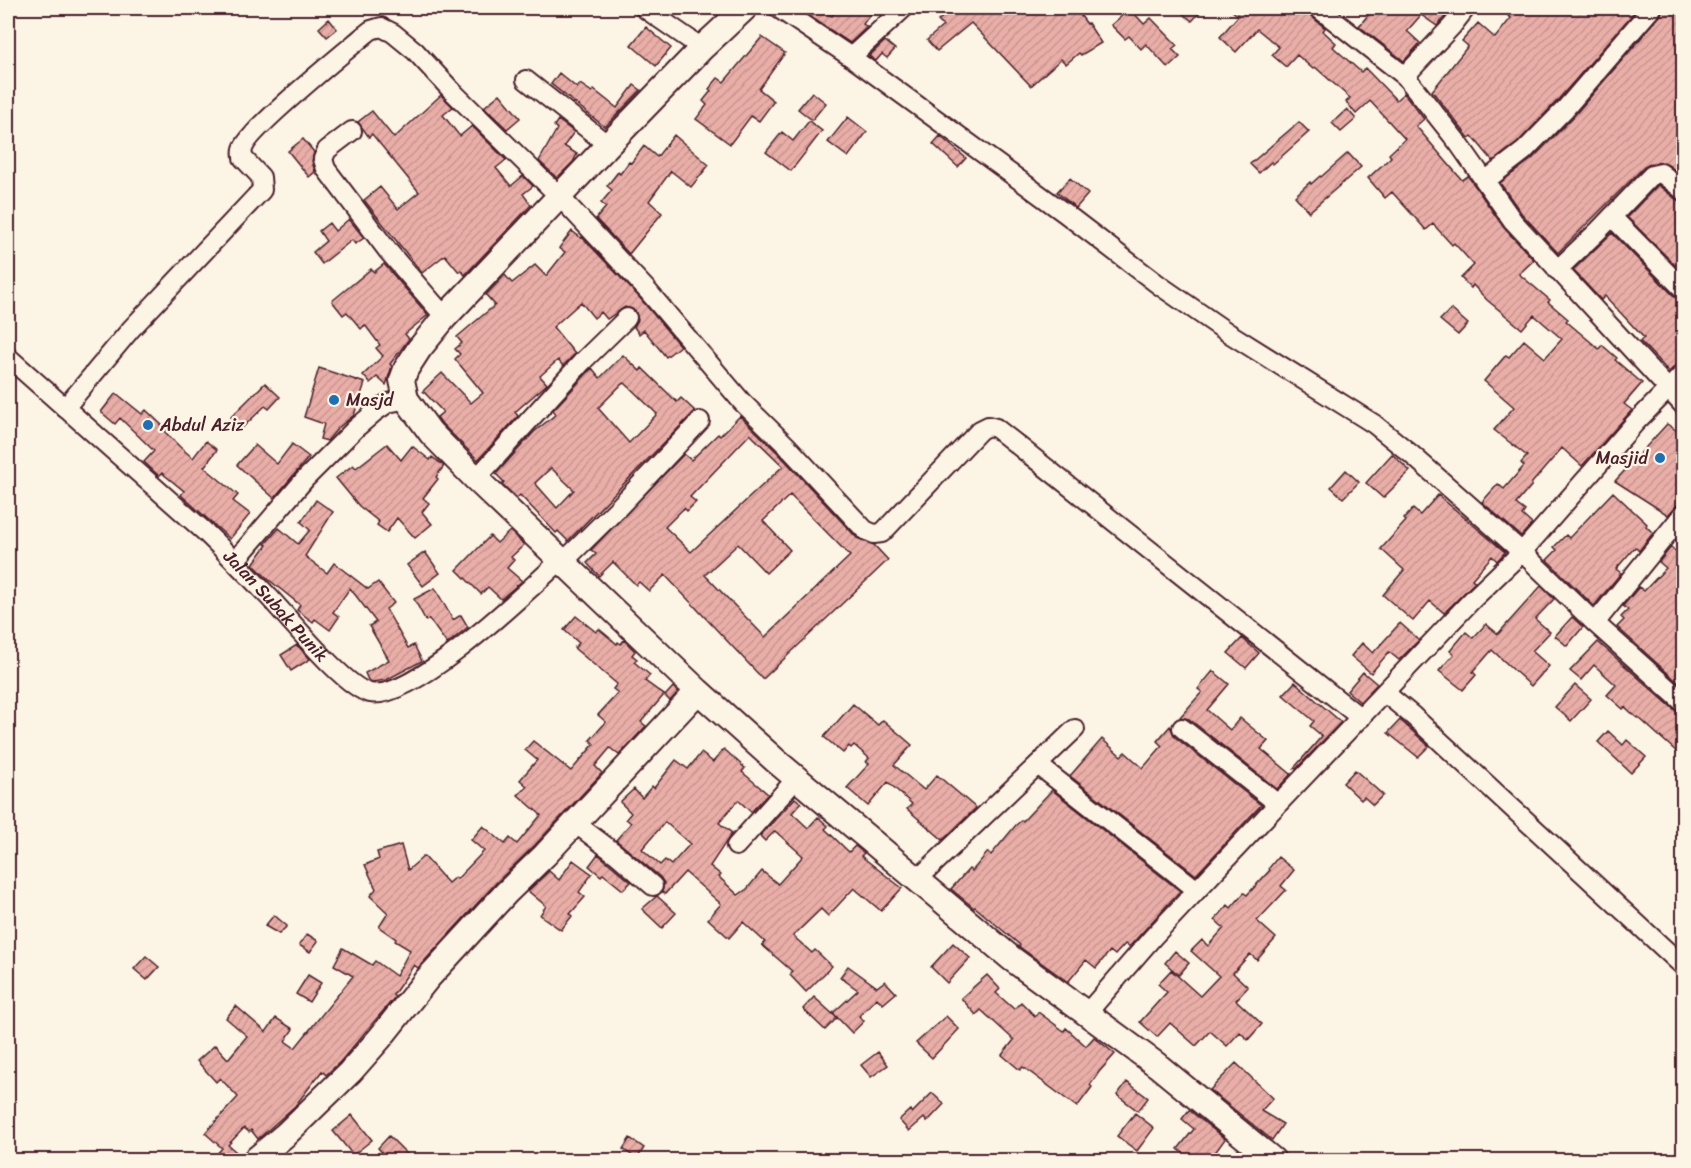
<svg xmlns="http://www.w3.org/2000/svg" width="1691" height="1168" font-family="Sriracha,sans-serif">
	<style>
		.building { fill: url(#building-hatch); stroke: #4a1f2b; stroke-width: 1.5; fill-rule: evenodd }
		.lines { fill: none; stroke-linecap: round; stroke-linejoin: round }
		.street-casing { stroke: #4a1f2b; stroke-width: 22 }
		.secondary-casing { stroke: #4a1f2b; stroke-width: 28 }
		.street { stroke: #fcf5e5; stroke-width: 18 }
		.secondary { stroke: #fcf5e5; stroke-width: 24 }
		.poi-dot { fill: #1f6fb2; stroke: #fcf5e5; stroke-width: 2 }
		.labels { text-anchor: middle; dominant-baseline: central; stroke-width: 4.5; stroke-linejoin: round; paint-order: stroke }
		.poi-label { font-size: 18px; fill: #4a1f2b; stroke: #fcf5e5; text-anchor: start }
		.street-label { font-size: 18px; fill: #4a1f2b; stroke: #fcf5e5 }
	</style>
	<defs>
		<pattern id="building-hatch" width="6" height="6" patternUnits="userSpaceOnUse" patternTransform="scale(1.5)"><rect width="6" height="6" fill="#e9aea7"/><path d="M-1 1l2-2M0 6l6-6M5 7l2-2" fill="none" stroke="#c99590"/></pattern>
	</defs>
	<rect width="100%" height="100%" fill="#fcf5e5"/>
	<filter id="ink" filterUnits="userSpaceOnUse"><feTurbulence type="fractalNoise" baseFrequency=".0167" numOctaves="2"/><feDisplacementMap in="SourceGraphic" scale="12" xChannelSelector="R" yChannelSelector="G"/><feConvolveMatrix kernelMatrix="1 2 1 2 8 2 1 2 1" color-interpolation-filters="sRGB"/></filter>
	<g filter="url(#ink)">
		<path class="building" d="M797,8h23l12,8 6,-8h37l-12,16 4,3 -17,16z
			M952,8h123l12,16 1,-1 13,20 -20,12 -2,-2 -13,11 -5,-5 -30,27 -60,-63 -34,28 -10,-11 16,-14 -5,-5z
			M1176,8h28l-12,13z
			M1229,8h76l6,8 14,12 -2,3 13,12 -3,4 28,25 4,-4 31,32 8,-7 20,26 -8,7 46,54 6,-4 36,52 30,32 -15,14 31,26 -2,2 20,17 -2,2 33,28 3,-4 15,13 -2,2 27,23 -18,21 8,6 -50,56 -20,-18 -31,36 1,1 -16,19 9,7 -3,4 10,9 -11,12 -39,-34 16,-18 6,5 20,-23 -3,-3 6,-7 -33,-26 20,-23 -30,-26 22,-26 3,2 15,-17 21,18 17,-19 -28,-24 -12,14 -35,-29 -14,-15 -2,3 -10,-10 13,-13 -20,-22 -2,2 -19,-21 -7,6 -34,-38 -7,6 -17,-20 23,-21 -2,-3 16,-15 -35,-38 -14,13 -10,-12 4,-4 -35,-31 -2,2 -16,-14 -11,12 -14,-12 7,-8 -22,-18 -21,23 -16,-15 18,-21z
			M1374,8h78l-15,18 -16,-11 -14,16 13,12 -16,18 -45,-35z
			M1498,8h140l-81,93 -40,42 -24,18 -21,-25 -3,2 -37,-47 36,-45 -6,-5 16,-18 17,15 16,-20z
			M1663,8h14l6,4v164l-19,-14 -14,2 -6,3 -86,86 -36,-39 -22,-31 32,-24 41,-42 88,-102z
			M1130,9l14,15 7,-6 26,27 -5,4 8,8 -12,11 -22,-24 -5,5 -12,-13 -4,3 -14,-14z
			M329,19l8,10 -10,8 -8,-9z
			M646,27l25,21 -15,18 -25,-21z
			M762,37l23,16 -26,36 15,12 -15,20 -8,-5 -21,28 -34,-25 11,-14 -4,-4 8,-10 -2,-2 9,-11 6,4z
			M885,41l10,8 -8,9 -5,-4 -6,7 -7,-5z
			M559,73l18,15 3,-4 12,8 2,-2 23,18 17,-23 7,5 -36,37 -54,-43z
			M812,92l14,11 -14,17 -14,-11z
			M500,94l20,24 -13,11 -23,-22z
			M441,95l12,12 -10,8 15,19 2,2 12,-10 34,34 -10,8 15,18 12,-10 10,10 -10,8 8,11 -66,70 -4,-5 -2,2 -14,-17 -23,18 -58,-73 16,-13 18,22 21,-17 -47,-58 -3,3 -11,-15 14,-11 22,27z
			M1347,109l9,10 -15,13 -9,-9z
			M848,117l19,15 -19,25 -20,-15z
			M558,120l16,12 -10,14 13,8 -4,8 -16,16 -18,-17 18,-32 -3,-3z
			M809,121l13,10 -31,40 -25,-19 16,-20 11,9z
			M1299,122l10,10 -36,32 -2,-2 -12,11 -9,-9z
			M674,135l35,30 -18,22 -20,-16 -22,30 13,12 -33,41 -33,-35 10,-12 -5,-4 11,-13 -5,-4 11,-14 2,2 9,-12 2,1 13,-17 13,11z
			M940,136l26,22 -8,9 -25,-23z
			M303,139l11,13 -2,9 3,11 -6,5 -21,-26z
			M1348,153l13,14 -52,45 -14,-16 15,-14 1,2 9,-8 1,1z
			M1070,178l18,16 -12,14 -19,-16z
			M1658,185l19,15 6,2v71l-56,-56z
			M349,219l15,19 -9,6 -3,-4 -30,24 -9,-12 13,-11 -7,-10 10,-8 6,8z
			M572,231l9,7 1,-1 57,60 41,49 -14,11 -22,-27 -5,4 -5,-7 4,-7 -3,-10 -10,-3 -18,12 -6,-7 -7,6 -13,-16 -28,25 22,27 -12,12 -5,-6 -18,16 7,8 -32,28 3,4 -40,44 -36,-36 -5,-7 6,-5 -20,-21 19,-18 29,30 12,-10 -28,-34 5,-5 -5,-5 7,-6 -5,-6 38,-32 -9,-10 19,-20 7,8 23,-18 11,11 19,-24 -6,-4z
			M1612,233l64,65 7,3v61l-7,3 -7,7 -29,-31 4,-3 -39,-42 -4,4 -28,-30z
			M384,264l44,51 -23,19 4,5 -19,25 2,2 -6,19 -9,-8 -7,6 -7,-8 20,-19 -7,-8 4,-3 -15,-20 -4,4 -14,-17 -4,3 -11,-14 39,-32 3,3z
			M1451,309l17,15 -10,11 -18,-15z
			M623,355l17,16 2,-3 35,34 4,-4 14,13 -127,130 -10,-10 -2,2 -36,-38 -3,3 -15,-14 2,-2 -8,-8 38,-42 22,-18 -3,-4 39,-42 8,10zM625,383l32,31 -28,29 -31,-35 24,-24zM551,468l23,22 -17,18 -22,-25z
			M319,368l46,15 -11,32 -16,13 -11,13 -7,-2 4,-15 -20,-7z
			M265,383l15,14 -11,12 -4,-3 -23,22 -11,-11z
			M116,393l26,21 4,-4 21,20 -2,2 15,15 13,11 13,-17 11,9 -13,17 34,28 -5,6 17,13 -20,25 -49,-44 3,-4 -22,-18 -3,3 -15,-14 10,-11 -34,-33 -5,6 -14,-12z
			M740,416l38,37 79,85 17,7 14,15 -125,119 -98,-104 -16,16 -10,-9 -3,3 -23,-23 -14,14 -12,-13 9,-9 -5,-4 93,-96 7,6 27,-26 2,2zM750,434l33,32 -92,86 -26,-25 19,-19 3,3 9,-9 -6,-5zM790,495l60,61 -85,81 -60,-62 33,-31 28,29 24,-23 -27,-29z
			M1667,424l16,11v67l-7,4 -8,9 -53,-34z
			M292,444l17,13 -35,41 -37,-33 18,-20 22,19z
			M387,444l14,16 11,-14 18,14 2,-3 12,9 -8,11 2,2 -15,19 6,5 -7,9 10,12 -17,14 -18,-20 -10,14 -10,-7 2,-3 -20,-16 -23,-28 17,-13 3,3z
			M1392,454l18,17 -27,27 -17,-15z
			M1346,470l13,12 -16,16 -12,-11z
			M1613,492l34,32 -1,2 7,7 -14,18 -4,-4 -19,22 5,4 -27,33 -47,-46 10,-10 -3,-3 12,-12 3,3z
			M1438,495l67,57 -8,9 -5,-5 -20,23 3,3 -31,31 -14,-12 -17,20 -30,-26 21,-25 -23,-21 25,-28 -2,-2 9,-10 7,6z
			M316,500l17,12 -28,44 22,17 7,-10 34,26 10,-7 16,21 -8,6 22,39 6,-3 8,16 -36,19 -14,2 -4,-2 -3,-7 24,-13 -20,-34 7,-4 -26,-34 -17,24 6,5 -9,13 -15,-11 -2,3 -16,-12 3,-5 -32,-26 -15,-15 14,-19 -2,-1 14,-16 19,16 12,-14 -9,-8z
			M510,531l14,14 -13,12 3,3 -7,8 15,13 -21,18 -13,-12 -7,7 -24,-24 33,-34 7,7z
			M1671,547l12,12v128l-66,-60 7,-7 -3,-3 7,-7 -5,-4 16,-19 5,4 22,-23 -7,-6z
			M425,552l15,21 -17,13 -16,-21z
			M1541,586l13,13 -19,20 15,13 -18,19 17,15 -18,20 -39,-36 -19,22 3,3 -13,15 -24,-19 15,-17 -4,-3 16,-19 7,6 13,-14 12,10z
			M435,588l18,32 8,-5 7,12 -21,17 -18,-25 -3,2 -12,-22z
			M576,616l20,16 3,-3 18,15 1,-2 3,2 3,-4 11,11 -3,4 5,4 -3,3 16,13 -5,6 19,14 -23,27 5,4 -27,29 -9,-7 -15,18 7,7 -67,72 -39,38 -78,85 -4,-3 -21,30 2,2 -55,65 -14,13 -4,-4 -27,35 -37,33 -7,-9 -2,2 -5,-4 -16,17 13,11v5h-30l11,-13 -17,-15 33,-36 -18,-19 -4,4 -19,-21 18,-16 13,14 19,-23 -21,-18 10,-12 30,26 10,-14 17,11 -8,12 10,7 58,-72 -19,-11 9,-17 29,17 3,-4 21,15 14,-26 -15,-9 1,-2 -17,-12 9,-14 -18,-17 6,-7 -11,-24 14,-6 -2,-7 24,-7 7,25 16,-14 24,27 7,-6 2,2 27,-28 -13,-11 12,-14 22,18 5,-6 7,6 24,-29 -23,-20 9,-9 -7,-6 17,-20 -12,-10 8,-9 38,30 23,-27 -4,-4 16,-18 -8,-7 20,-22 -5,-4 4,-5 -43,-36 5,-5 -15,-13z
			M1572,617l11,10 -16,19 -12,-10z
			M1400,623l19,17 -20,20 -10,-8 -18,21 -20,-17 11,-13 11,10z
			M1242,638l17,15 -13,15 -18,-15z
			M1598,642l78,69 7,3v33l-5,6 -40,-36 -1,1 -12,-11 -2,2 -16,-14 9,-10 -22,-20 -13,15 -11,-9z
			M297,645l13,14 -19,12 -10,-16z
			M1213,671l16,13 -22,26 23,20 10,-12 28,23 -7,8 30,25 -14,15 -88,-70 -9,-2 22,-25 -4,-3z
			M1363,672l14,12 -17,18 -13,-11z
			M1295,682l46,40 -45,47 -2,-1 28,-32 -12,-10 4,-5 -31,-26z
			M1575,685l16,14 -20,22 -16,-14z
			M673,687l5,5 -8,9 -5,-5z
			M853,704l25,21 5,-5 29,25 -18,20 30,25 13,-15 39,33 -33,32 -36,-31 5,-5 -24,-22 -20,24 -21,-18 22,-24 -3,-2 3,-4 -15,-13 -3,3 -2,-2 -6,7 -19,-16z
			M1400,720l29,26 -11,11 -30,-24z
			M1170,726l5,11 86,68 -65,70 -126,-99 32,-37 19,17 4,-4 18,16 19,-22 -5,-5z
			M1608,731l15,14 4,-5 19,17 -15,16 -33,-31z
			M724,749l21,19 -3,4 26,22 -17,18 -13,-12 -19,23 13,10 -22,33 11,9 -2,2 19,18 9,-6 15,-18 16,13 25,-28 -28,-25 -10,10 -5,-5 35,-38 6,5 -9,10 16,15 10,-11 10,9 -3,3 24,23 6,-6 9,7 -3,3 41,32 -21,23 -27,-23 -26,28 -7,-7 -28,27 19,17 3,-3 17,16 -26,26 -16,-17 3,-3 -31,-27 3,-3 -22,-20 -14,16 -21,-19 13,-15 -36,-32 -20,22 -3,-2 2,-9 -4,-6 -44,-37 15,-17 -5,-4 5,-6 -11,-11 14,-13 8,9 10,-12 2,2 22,-28 12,9 13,-16 12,9zM665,822l25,22 -19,21 -6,-5 -5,5 -18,-16z
			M1355,770l28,25 -10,10 -9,-8 -3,3 -18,-17z
			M1052,790l128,101 -51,56 -4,-3 -10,11 -5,-4 -14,17 -10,-8 -18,22 -47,-34 -2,-2 1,-1 -45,-38 -1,1 -23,-19 18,-20 3,2 16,-19 3,3 25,-30 6,-5 1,1z
			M598,854l33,28 -8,8 -20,-16 -2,2 -12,-10z
			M1278,857l16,13 -13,16 5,4 -29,31 19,17 -19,22 -7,-6 -17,19 15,14 -12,13 26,24 -14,16 -8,-8 -13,14 -17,-15 -14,15 -26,-23 -13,14 -17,-15 27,-30 -9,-8 13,-14 29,26 19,-20 -28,-25 11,-11 6,6 16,-18 -9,-8 13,-15 3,3 13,-15 3,2 23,-25 -1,-2z
			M573,860l19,14 -13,18 6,5 -15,17 2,2 -11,14 -21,-15 6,-9 -18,-15 21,-20 10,9z
			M657,896l19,17 -14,15 -20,-19z
			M274,915l13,11 -8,8 -14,-8z
			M307,934l11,7 -8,11 -11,-7z
			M953,943l17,15 -23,25 -16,-16z
			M1175,951l14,12 -10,12 -14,-12z
			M146,956l13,11 -12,13 -13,-11z
			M848,966l29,21 8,-6 11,12 -13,11 -6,-6 -18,18 5,5 -12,12 -19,-20 25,-23 -18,-13z
			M308,975l13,8 -12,19 -13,-8z
			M987,975l13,14 -4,4 18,16 7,-7 14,14 3,-4 26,19 2,-3 20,18 8,-9 21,17 -16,18 -9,13 2,2 -15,20 -54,-40 -3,3 -18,-15 12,-15 -33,-30 -5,5 -15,-17z
			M814,997l23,21 -12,12 -22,-21z
			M946,1016l13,13 -27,29 -16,-15z
			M878,1052l10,13 -17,12 -10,-12z
			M1236,1063l37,35 -12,13 22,13 -11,16 -62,-50z
			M1127,1082l21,16 -10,13 -21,-16z
			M932,1093l12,11 -17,18 -3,-4 -15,13 -10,-11 11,-10 2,3z
			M1189,1110l36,29 -16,22h-16l-15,-12 16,-20 -12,-10z
			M1135,1113l19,15 -17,23 -20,-15z
			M352,1115l20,25 -19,15 -20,-24z
			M389,1136l25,25h-24l-12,-13z
			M630,1138l14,10 -7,11 -14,-10z"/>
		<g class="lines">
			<g class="street-casing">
				<g id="street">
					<path d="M644,8l58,40"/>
					<path d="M778,8l73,49 215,157 93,71 68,47 147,92 37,30 111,98 73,71 89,80"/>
					<path d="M1318,8l87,68 54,68 54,77 171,185"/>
					<path d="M851,57l53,-49"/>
					<path d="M1405,76l47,-50 14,-18"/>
					<path d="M526,80l82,65"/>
					<path d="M352,131l-25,19 -4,9 3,10 62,82 57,66"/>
					<path d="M1485,181l39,-30 41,-42 87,-101"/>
					<path d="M1612,217l72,73"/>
					<path d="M1557,270l41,-39 54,-56 9,-2 23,18"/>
					<path id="s1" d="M8,357l196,174c22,21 43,43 64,65 20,21 77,92 102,97 43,9 158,-103 191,-133"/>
					<path d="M65,408l66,-79 131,-139 -1,-13 -18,-19c0,-3 -1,-6 0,-9 5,-19 103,-98 123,-115l5,-4 10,-3 12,6 22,18 38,41 107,105 87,93 95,112 44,43 79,85 9,4 8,-1 98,-103 8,-4 8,2 365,290"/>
					<path d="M476,479l106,-117 45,-44"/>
					<path d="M235,561l70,-82 50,-50 21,-18 12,-8 18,-4"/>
					<path d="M563,562l54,-53 83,-88"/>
					<path d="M1595,623l89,-110"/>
					<path d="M1385,693l28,23 271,251"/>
					<path d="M1182,728l96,76"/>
					<path d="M1038,765l159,125"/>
					<path d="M575,823l41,31 37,32"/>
					<path d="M736,846l61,-68"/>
					<path d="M918,879l157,-150"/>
					<path d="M1087,1013l66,-76 125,-133 194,-204 50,-48 113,-129 49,-50"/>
				</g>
			</g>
			<g class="secondary-casing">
				<path id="secondary" d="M745,8l-43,40 -94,97 -163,172 -26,32 -13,20 -4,11 4,19 25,34 45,46 222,212 78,70 236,198 145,106 116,95
					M255,1160l30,-25 65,-63 30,-34 47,-59 79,-86 39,-38 153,-164"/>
			</g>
			<use href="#street" class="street"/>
			<use href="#secondary" class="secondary"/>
		</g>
	</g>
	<g class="poi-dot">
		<circle cx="334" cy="400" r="6"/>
		<circle cx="148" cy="425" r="6"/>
		<circle cx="1660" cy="458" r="6"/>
	</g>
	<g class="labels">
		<g class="poi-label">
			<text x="346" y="400">Masjd</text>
			<text x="160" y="425">Abdul Aziz</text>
			<text x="1648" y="458" text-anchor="end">Masjid</text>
		</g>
		<g class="street-label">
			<text stroke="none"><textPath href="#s1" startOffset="366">Jalan Subak Punik</textPath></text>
		</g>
	</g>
	<rect width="1691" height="1168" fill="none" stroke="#fcf5e5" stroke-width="30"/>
	<rect x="15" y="15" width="1661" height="1138" fill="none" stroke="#4a1f2b" stroke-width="2" filter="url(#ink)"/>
</svg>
